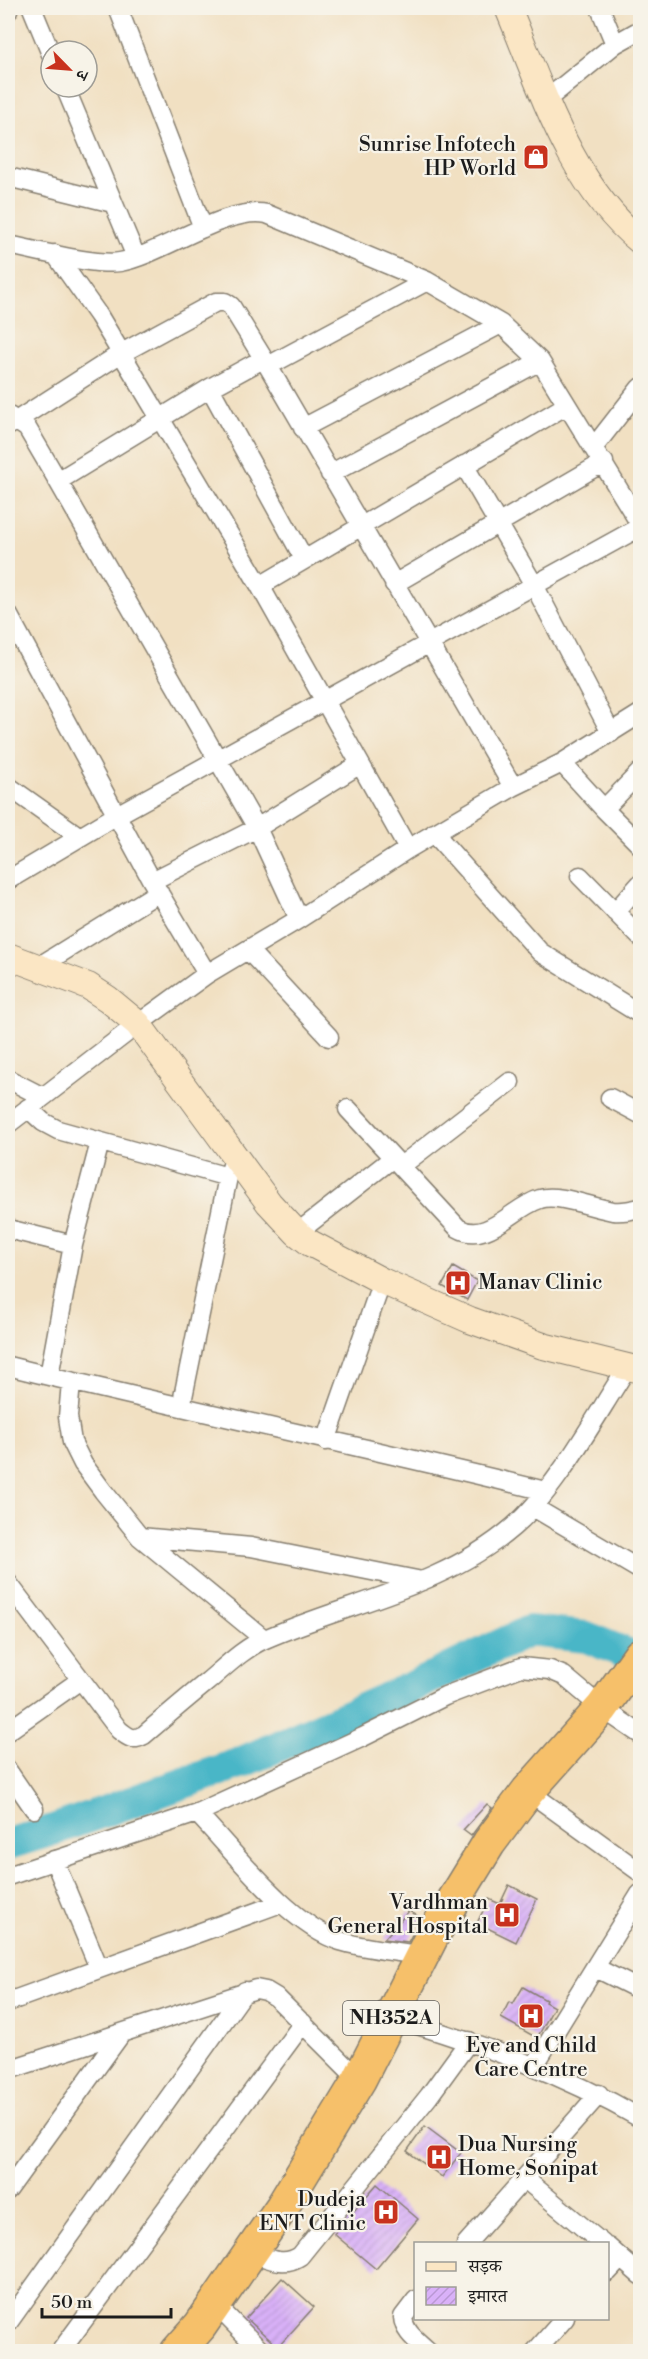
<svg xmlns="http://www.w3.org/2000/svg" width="648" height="2359" font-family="'Libre Bodoni','Noto Serif Devanagari',serif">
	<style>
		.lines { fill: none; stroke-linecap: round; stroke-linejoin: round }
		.river { stroke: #4ab6c7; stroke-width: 32 }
		.building { fill: url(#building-hatch) }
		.street-casing { stroke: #867e6f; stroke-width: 21 }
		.secondary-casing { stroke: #867e6f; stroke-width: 28 }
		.highway-casing { stroke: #867e6f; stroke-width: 36 }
		.street { stroke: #fff; stroke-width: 18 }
		.secondary { stroke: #fbe6c4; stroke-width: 26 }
		.highway { stroke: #f6c06b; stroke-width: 33 }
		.labels { text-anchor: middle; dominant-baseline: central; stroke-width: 4.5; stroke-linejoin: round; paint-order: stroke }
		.shield { fill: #f7f3e8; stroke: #5e5c59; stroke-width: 1.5 }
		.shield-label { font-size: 20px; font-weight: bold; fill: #1c1c1c }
		.poi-label { font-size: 21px; fill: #1c1c1c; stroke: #f7f3e8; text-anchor: end }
	</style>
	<defs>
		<pattern id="building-hatch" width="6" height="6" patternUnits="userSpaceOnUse" patternTransform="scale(1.5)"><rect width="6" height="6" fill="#d9b1f8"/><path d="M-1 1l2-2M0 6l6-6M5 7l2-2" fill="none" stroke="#ba98d4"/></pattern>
	</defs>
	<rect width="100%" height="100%" fill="#f7f3e8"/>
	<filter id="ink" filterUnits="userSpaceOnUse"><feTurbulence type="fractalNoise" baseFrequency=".0167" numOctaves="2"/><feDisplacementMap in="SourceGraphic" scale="12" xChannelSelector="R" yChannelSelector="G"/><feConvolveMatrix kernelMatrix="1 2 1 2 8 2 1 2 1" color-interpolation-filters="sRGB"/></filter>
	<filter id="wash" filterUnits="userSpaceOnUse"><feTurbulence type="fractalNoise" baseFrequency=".008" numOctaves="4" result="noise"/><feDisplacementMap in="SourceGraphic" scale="24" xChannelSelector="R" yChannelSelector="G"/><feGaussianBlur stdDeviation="1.35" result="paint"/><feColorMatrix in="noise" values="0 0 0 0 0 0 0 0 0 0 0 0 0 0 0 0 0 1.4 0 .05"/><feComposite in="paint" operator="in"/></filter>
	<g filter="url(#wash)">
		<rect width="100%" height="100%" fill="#f1e0c2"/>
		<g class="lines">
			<path class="river" d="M8,1844l42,-13 190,-68 172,-76 117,-56 57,6 54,22"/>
		</g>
		<g id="blocks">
			<path class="building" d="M453,1267l24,14 -10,19 -25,-14z
				M487,1804l5,4 -21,28 -8,-6z
				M509,1885l28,14 -21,43 -39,-19 12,-24 11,5z
				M409,1911l12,7 -13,24 -24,-3z
				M523,1987l23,13 -1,2 9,5 -17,31 -36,-20 8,-16 4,2z
				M425,2126l36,27 -19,24 -35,-26z
				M377,2184l41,35 -42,50 -42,-35z
				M282,2278l32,29 -36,40 -32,-29z"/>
		</g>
	</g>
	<g filter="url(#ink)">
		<use href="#blocks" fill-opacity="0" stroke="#867e6f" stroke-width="1.5"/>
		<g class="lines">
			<g class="street-casing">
				<path id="street" d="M32,8l19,46
					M118,8l85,220
					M600,8l15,36
					M8,11v-3
					M65,87l71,170
					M546,100l69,-56 25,-14
					M8,177l105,26
					M8,245c27,5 87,21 112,17 41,-7 107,-57 147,-48l160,67 74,43 39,37 100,163
					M55,254l44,62 161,270 148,263
					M268,366l159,-85
					M210,388l94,171
					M9,416l18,12 31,53 199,347 42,91
					M8,426l112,-72 96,-52h9l6,4 37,60 245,421
					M303,428l198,-104
					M594,447l46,-59
					M464,465l70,120 77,148
					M330,474l210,-113
					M58,481l152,-93 53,-29
					M394,584l210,-122
					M260,586l307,-181
					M8,614l144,267 55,93
					M562,763l42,46 36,36
					M8,786l72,51
					M604,809l36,-37
					M434,833l106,119 100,62
					M580,876l60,61
					M8,880l109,-65 523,-288
					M152,881l105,-53 103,-64
					M615,912l25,-28
					M248,950l81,87
					M38,967l121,-75
					M8,1079l35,18
					M610,1098l30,16
					M28,1108l15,14 15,8 170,47
					M348,1109l110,119c29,17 55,-21 82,-29 18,-6 53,9 73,12 9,1 19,-1 27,-3
					M8,1124l130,-100 69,-50 92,-55 109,-70 105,-62 49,-24 78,-49
					M401,1166l109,-84
					M8,1229l65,16
					M297,1233l96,-75
					M8,1366c178,44 359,81 537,125
					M49,1376l24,-131 27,-103
					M71,1382l-3,35 4,25 11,22 20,27 37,46 124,102
					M181,1407l47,-230 7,-20
					M326,1441l56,-160
					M533,1507l107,63
					M140,1537l111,10 171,34
					M8,1583l111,147c10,8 14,11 25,5 21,-18 42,-36 63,-53 18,-15 37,-34 58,-43 84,-37 177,-51 248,-112 44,-38 82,-110 114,-159
					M8,1731l71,-50
					M8,1771l26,38
					M528,1791l112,81
					M197,1813c37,39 93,112 143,128 26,8 56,10 82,15
					M54,1860l45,108
					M8,1876l189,-63 166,-76 82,-41 76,-29 29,3 14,6 38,32 38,26
					M596,1968l44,22
					M8,2002l273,-99
					M391,2017c87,26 171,56 249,101
					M534,2066l106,-172
					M8,2070l248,-81 10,2 10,6 83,83
					M525,2179l78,65
					M8,2190l113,-156
					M466,2244l133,-150
					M608,2247l32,28
					M251,2253c17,5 33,14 49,3l129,-160 40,-55
					M608,2272l13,-14
					M416,2300l-13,17c1,16 15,24 26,35
					M215,2304l47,48
					M8,2323l237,-332
					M60,2352l243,-329
					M535,2352l30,-34"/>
			</g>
			<g class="secondary-casing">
				<path id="secondary" d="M508,8c34,81 62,176 132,233
					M8,956l80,30 20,13 30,25 131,179 28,30 13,10 72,38 88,39 73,26 97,24"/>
			</g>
			<g class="highway-casing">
				<path id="highway" d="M177,2352l23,-26 82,-119 77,-127 73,-144 57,-93 39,-52 74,-83 38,-53"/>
			</g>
			<use href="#street" class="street"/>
			<use href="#secondary" class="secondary"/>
			<use href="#highway" class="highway"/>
		</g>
	</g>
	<defs>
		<g id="shop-square" transform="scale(1.35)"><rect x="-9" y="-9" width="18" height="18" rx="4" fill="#c8321e" stroke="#f7f3e8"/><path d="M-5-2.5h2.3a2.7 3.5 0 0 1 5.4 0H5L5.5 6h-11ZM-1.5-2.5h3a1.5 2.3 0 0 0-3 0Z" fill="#fff"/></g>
		<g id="hospital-square" transform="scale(1.35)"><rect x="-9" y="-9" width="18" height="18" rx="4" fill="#c8321e" stroke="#f7f3e8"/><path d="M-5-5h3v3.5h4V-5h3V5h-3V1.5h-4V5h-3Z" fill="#fff"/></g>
	</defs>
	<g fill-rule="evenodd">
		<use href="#shop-square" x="536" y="157"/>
		<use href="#hospital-square" x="458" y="1283"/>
		<use href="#hospital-square" x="507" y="1915"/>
		<use href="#hospital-square" x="531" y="2016"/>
		<use href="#hospital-square" x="439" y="2157"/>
		<use href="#hospital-square" x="386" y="2212"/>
	</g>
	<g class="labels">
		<rect class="shield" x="343" y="2001" width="96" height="34" rx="4.5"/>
		<g class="shield-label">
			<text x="391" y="2018">NH352A</text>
		</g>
		<g class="poi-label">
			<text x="516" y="145">Sunrise Infotech<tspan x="516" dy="24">HP World</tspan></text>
			<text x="478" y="1283" text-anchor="start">Manav Clinic</text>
			<text x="488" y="1903">Vardhman<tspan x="488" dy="24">General Hospital</tspan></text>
			<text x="531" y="2046" text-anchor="middle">Eye and Child<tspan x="531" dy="24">Care Centre</tspan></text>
			<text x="458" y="2145" text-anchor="start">Dua Nursing<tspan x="458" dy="24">Home, Sonipat</tspan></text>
			<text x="366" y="2200">Dudeja<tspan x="366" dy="24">ENT Clinic</tspan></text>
		</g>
	</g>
	<rect width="648" height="2359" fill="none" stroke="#f7f3e8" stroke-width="30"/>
	<rect x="414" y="2242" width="195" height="78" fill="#f7f3e8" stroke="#9f9d96" stroke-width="1.5"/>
	<rect x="426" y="2262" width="30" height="9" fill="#fbe6c4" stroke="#9f9d96" stroke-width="1.5"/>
	<text x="468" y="2272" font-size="18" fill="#1c1c1c">सड़क</text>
	<rect x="426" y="2287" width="30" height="18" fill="url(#building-hatch)" stroke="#9f9d96" stroke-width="1.5"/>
	<text x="468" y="2302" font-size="18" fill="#1c1c1c">इमारत</text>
	<g transform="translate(69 69) rotate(115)"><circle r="28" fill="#f7f3e8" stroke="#9f9d96" stroke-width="1.5"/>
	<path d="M0-4.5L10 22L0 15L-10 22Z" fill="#c8321e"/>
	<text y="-9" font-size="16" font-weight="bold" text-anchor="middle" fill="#1c1c1c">उ</text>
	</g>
	<path d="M42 2308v9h129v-9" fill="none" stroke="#1c1c1c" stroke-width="3"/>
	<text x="51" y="2308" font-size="18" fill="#1c1c1c" stroke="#f7f3e8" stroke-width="4.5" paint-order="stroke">50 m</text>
</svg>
